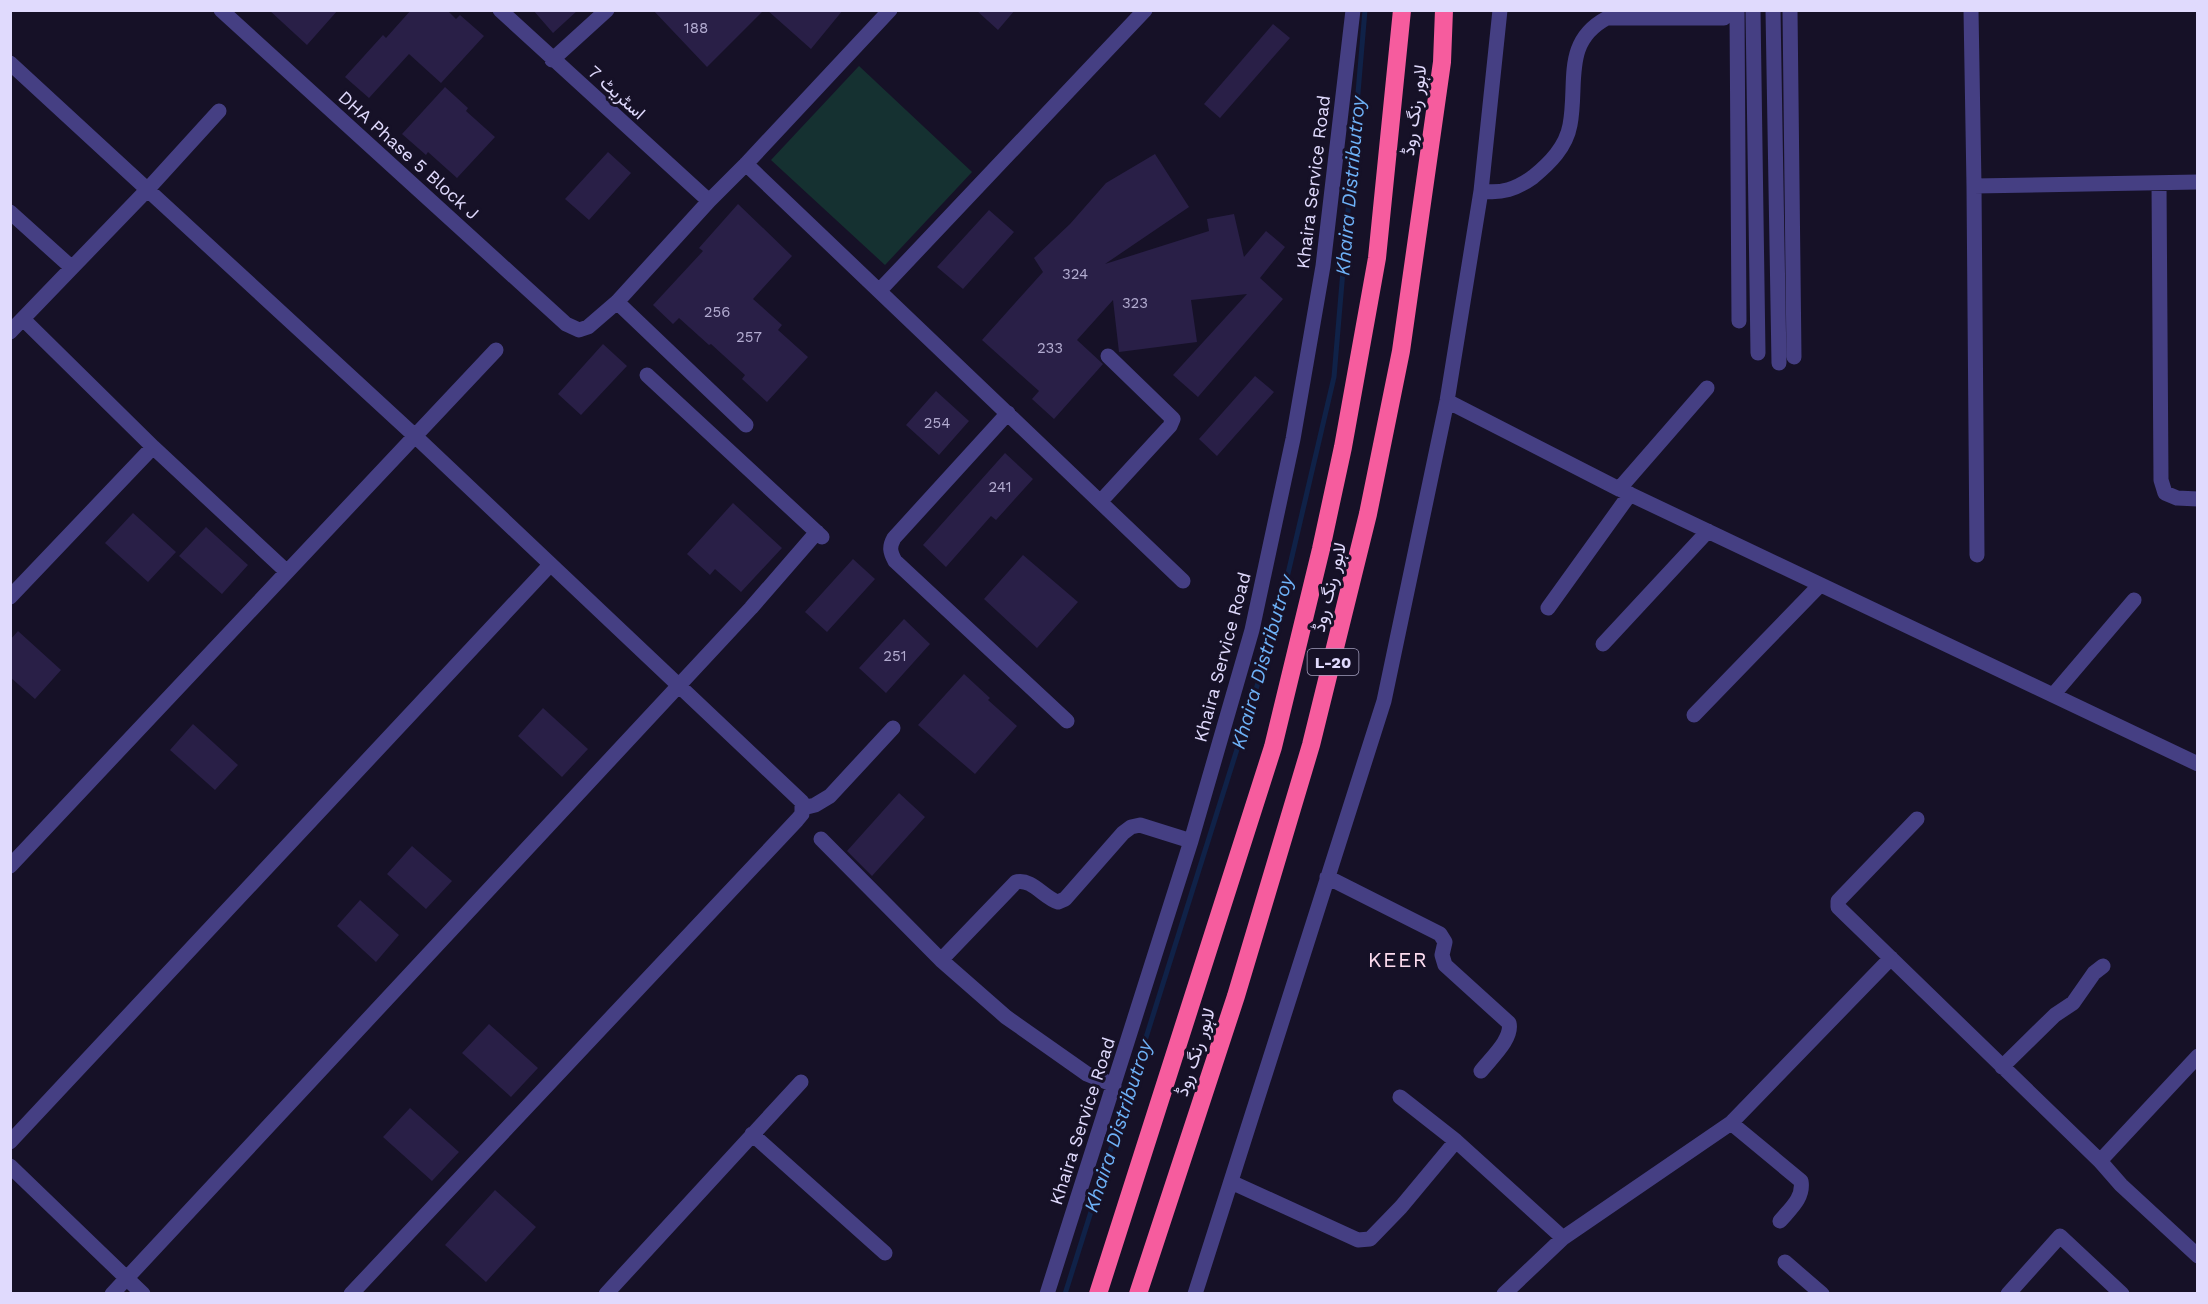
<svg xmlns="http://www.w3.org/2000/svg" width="2208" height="1304" font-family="'Work Sans',Vazirmatn,sans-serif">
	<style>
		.green { fill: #153131 }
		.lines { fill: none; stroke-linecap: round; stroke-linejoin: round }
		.stream { stroke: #102248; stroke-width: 5 }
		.building { fill: #291f47 }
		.minor { stroke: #453f83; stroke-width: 15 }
		.highway { stroke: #f65c9e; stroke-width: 18 }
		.labels { text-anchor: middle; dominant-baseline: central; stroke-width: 6; stroke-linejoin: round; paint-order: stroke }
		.number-label { font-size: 15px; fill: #b2abd0 }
		.shield { fill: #161127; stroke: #a39ebd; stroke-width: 1.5 }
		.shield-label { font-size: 16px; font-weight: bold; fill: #e0dafd }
		.street-label { font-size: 18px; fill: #e0dafd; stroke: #161127 }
		.water-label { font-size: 20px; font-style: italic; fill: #6eb1f7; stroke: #161127 }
		.quarter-label { font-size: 21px; letter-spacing: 1.5px; fill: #fddcef; stroke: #161127 }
	</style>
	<rect width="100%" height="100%" fill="#161127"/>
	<path class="green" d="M859,66l113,106 -87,93 -114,-105z"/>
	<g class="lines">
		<path class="stream" d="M1065,1294l210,-665 59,-252 31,-367"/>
	</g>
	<path class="building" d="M269,10h69l-31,35z
		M411,10h36l9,9 4,-4 24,21 -43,47 -32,-29 -40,44 -24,-21 38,-42 3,3z
		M533,10h45l-25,23z
		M653,10h111l-57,57z
		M767,10h76l-32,39z
		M976,10h39l-17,20z
		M1273,24l17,14 -70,80 -16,-14z
		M445,87l23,21 -2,3 29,26 -38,41 -29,-26 -2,3 -24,-21z
		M608,152l23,21 -42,47 -24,-21z
		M1155,154l34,53 -84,57 104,-33 -2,-12 27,-5 10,43 22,-26 19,16 -25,31 23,21 -85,98 -25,-22 74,-81 -56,6 6,42 -78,10 -6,-52 -36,40 26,24 -49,55 -22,-20 7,-8 -57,-51 61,-68 -9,-14 36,-34 36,-41z
		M738,204l54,52 -39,43 29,26 -4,5 30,27 -41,45 -25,-23 3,-4 -34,-31 -2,1 -30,-27 -6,6 -20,-19 50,-54 -4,-3z
		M989,210l25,22 -51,57 -26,-22z
		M603,344l24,22 -46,49 -23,-21z
		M1255,376l19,16 -57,64 -18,-17z
		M936,391l33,30 -30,34 -33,-30z
		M1005,453l28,26 -37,41 -5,-4 -45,51 -23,-22z
		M733,503l49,45 -41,44 -26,-23 -5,6 -23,-21z
		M133,513l43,39 -28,30 -43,-39z
		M206,527l42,38 -26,29 -43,-38z
		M1023,555l55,47 -41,46 -53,-49z
		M853,559l22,20 -48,53 -22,-20z
		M904,619l26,25 -44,49 -27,-25z
		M18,631l43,39 -26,29 -25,-22v-37z
		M964,674l26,24 -2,2 29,26 -42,48 -57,-49z
		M543,708l45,41 -26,28 -44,-41z
		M193,724l45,41 -23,25 -45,-40z
		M899,793l26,24 -53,59 -25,-25z
		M412,846l40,35 -26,28 -39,-35z
		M360,900l39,35 -23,27 -39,-36z
		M489,1024l49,44 -27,29 -49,-44z
		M410,1108l49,44 -27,29 -49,-44z
		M495,1190l41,37 -50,55 -41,-37z"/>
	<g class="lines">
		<path class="minor" d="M221,10l345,314 13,6 9,-3 29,-25 92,-101 37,-37 144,-154
			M500,10l209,191
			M1737,10l2,311
			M1753,10l5,343
			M1773,10l6,353
			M1790,10l4,347
			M1971,10l3,176 3,369
			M552,60l55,-50
			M10,63l405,373 387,366v12l-5,6 -446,474
			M746,164l437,417
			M2159,183l2,297 4,13 12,5 21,1
			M1974,186l224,-4
			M1481,191c21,3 35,-2 52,-14 17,-14 33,-30 37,-52 8,-42 -8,-83 37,-107h117l8,-8
			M10,212l61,55
			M880,290l265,-280
			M617,302l129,123
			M23,319l130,128 133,124
			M10,332l137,-142 72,-79
			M647,375l175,162
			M1447,401l172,88 579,275
			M1008,413l-114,125c-5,9 -4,14 1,23l172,160
			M1619,489l88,-101
			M1101,501l69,-75 3,-7 -65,-63
			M10,597l143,-150
			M1548,608l82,-114
			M1603,644l105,-113
			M2053,695l81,-95
			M1694,715l126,-130
			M803,808l12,-3 15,-9 63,-68
			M1917,819l-79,82v6l262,254 21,24 77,71
			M821,839l120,121 65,57 81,57 27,11
			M10,866l486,-516
			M1327,877l113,57 5,8 -3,13 3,10 64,58c4,16 -19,36 -28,48
			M941,960l75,-78c16,-4 28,16 42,20l7,-3 58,-66 8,-6 9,-2 51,16
			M2002,1067l53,-52 18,-12 21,-30 9,-7
			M1400,1097l56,44 107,97
			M1731,1123l70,58c3,17 -11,28 -21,40
			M752,1134l133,119
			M10,1142l540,-577
			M2100,1161l98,-105
			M10,1166l133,128
			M1231,1182l127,58 12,-1 31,-32 55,-66
			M1785,1262l37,32
			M112,1294l639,-686 66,-76
			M606,1294l195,-212
			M1047,1294l144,-453 61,-211 41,-191 30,-173 30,-256
			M1195,1294l189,-593 63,-300 34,-210 19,-181
			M1504,1294l59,-56 168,-115 160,-165
			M2008,1294l52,-58 62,58"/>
		<path class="highway" d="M1098,1294l175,-547 48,-198 22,-102 34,-189 25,-248
			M1138,1294l98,-298 75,-251 57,-231 33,-163 41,-289 2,-52"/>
	</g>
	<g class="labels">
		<g class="number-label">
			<text x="696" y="28">188</text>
			<text x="1075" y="274">324</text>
			<text x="1135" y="303">323</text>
			<text x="717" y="312">256</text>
			<text x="749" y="337">257</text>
			<text x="1050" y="348">233</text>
			<text x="937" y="423">254</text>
			<text x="1000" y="487">241</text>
			<text x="895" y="656">251</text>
		</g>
		<rect class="shield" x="1307.5" y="649" width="51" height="26" rx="4.5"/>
		<g class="shield-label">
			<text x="1333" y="662">L-20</text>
		</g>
		<g class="street-label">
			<text transform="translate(617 92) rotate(42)">اسٹریٹ 7</text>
			<text transform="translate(1414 110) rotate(-82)">لاہور رنگ روڈ</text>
			<text transform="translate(409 155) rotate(42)">DHA Phase 5 Block J</text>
			<text transform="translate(1313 182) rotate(-83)">Khaira Service Road</text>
			<text transform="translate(1329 587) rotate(-76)">لاہور رنگ روڈ</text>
			<text transform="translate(1222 657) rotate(-75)">Khaira Service Road</text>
			<text transform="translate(1195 1052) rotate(-72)">لاہور رنگ روڈ</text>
			<text transform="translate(1082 1121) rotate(-72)">Khaira Service Road</text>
		</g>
		<g class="water-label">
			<text transform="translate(1350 186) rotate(-85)">Khaira Distributroy</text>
			<text transform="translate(1262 662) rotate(-74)">Khaira Distributroy</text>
			<text transform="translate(1118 1126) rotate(-72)">Khaira Distributroy</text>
		</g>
		<g class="quarter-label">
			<text x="1398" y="959">KEER</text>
		</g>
	</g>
	<rect width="2208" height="1304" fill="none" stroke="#e0dafd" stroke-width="24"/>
</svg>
